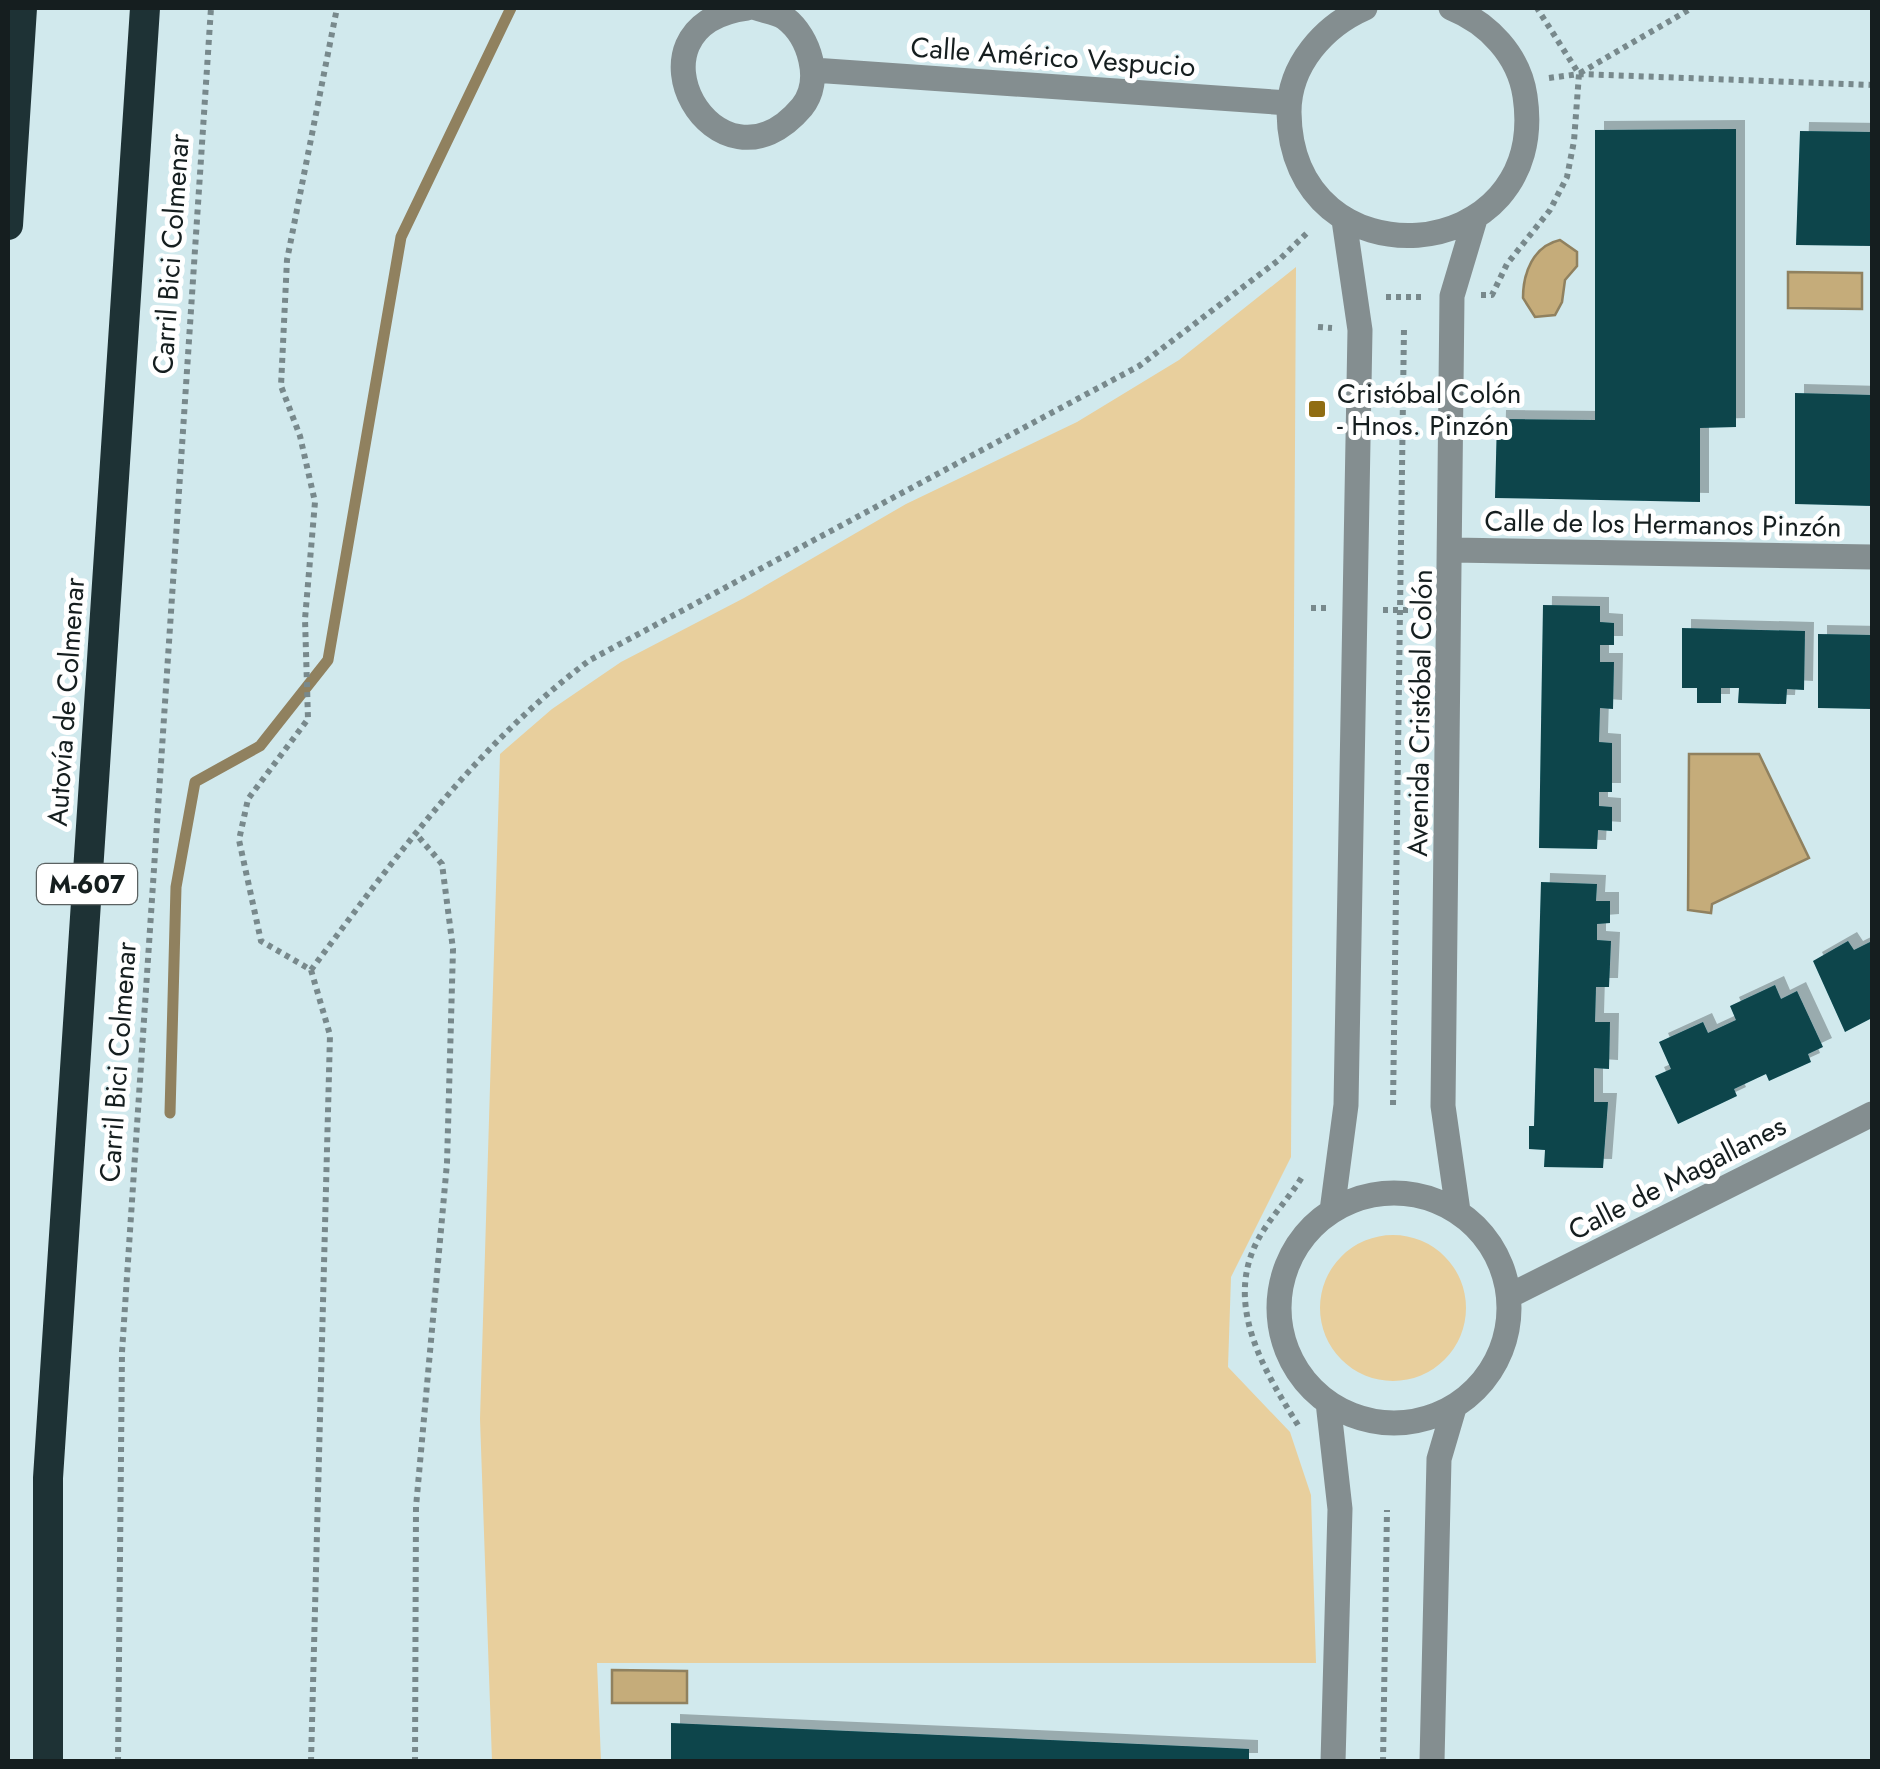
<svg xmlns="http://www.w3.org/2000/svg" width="1880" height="1769" font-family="Jost,sans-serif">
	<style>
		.green { fill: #e8cf9d }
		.water { fill: #c5ac7a; stroke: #90815f; stroke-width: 2.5 }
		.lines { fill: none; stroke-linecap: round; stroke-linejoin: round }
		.stream { stroke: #90815f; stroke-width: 11 }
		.building { fill: #08444c; filter: url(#shadow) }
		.path { stroke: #78898c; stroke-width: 6; stroke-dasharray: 5 5; stroke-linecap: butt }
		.street { stroke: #848e90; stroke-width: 25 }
		.highway { stroke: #1e3235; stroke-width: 30 }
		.poi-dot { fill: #906d13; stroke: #fff; stroke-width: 4 }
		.labels { text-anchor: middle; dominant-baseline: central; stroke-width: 10; stroke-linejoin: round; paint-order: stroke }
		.shield { fill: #fff; stroke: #5b6262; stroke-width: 2.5 }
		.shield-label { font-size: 25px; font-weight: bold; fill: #151e1f }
		.street-label { font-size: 28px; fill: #151e1f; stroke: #fff }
		.poi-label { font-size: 28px; fill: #151e1f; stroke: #fff; text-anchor: start }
	</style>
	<defs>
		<filter id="shadow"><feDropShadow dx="9" dy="-9" stdDeviation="0" flood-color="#0004"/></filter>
	</defs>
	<rect width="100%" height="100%" fill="#d1e9ed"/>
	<path class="green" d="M1296,267l-5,890 -60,120 -3,90 62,65 21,63 5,168h-719l4,98h-109l-12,-342 20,-665 52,-45 69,-47 123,-64 162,-94 171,-82 102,-62z
		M1320 1308a73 73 0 1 1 146 0a73 73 0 1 1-146 0Z"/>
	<path class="water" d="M1560,240l17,12v14l-12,14 -3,22 -7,13 -20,2 -12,-19c0,-25 10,-52 37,-58z
		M1788,272l74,1v36l-74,-1z
		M1689,754h70l50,104 -97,46 -1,9 -23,-3z
		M612,1670l75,1v32h-75z"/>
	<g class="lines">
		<path class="stream" d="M170,1113l6,-226 19,-105 65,-36 68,-86 73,-423 110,-229"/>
	</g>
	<path class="building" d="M1736,129v298l-36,1v74l-205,-4 2,-79 98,1v-290z
		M1800,131l72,1v114l-76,-1z
		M1795,393l77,2v111l-77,-2z
		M1543,605l57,1v16l14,1v22h-14v17h14l-1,47 -13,-1 -1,34 13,1v49h-13v14l13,1v24l-14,-1 -1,19 -58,-1z
		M1682,628l123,3 -1,59 -17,-1 -1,15 -48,-1 1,-15h-18v15h-24v-15h-15z
		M1818,634l54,1v74l-54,-1z
		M1541,882l56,2 -1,17h14v22l-13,1v16l14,1 -2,46h-13l-1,35h15l-1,47 -15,-1v34h14l-5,66 -59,-1 1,-17 -16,-1v-23h5z
		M1848,941l6,9 18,-9v77l-27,14 -32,-71z
		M1775,985l6,14 16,-8 26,56 -15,7 3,8 -42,19 -3,-7 -32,15 3,7 -59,28 -23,-48 16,-7 -12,-27 44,-20 5,11 28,-13 -6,-14z
		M671,1723l578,26v13h-578z"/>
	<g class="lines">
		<path class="path" d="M1580,73l112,-65
			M1549,78l30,-4 293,11
			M1481,295h11l15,-31 43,-54 17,-33 7,-36 5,-67 -42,-66
			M1386,297h37
			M1318,327l14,1
			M1311,608h15
			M1383,610h38
			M311,970c84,-112 166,-226 279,-310l549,-294 141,-107 29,-28
			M1393,1105l11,-777
			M1298,1425c-37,-59 -79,-129 -33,-197 12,-18 26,-33 37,-51
			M118,1762l4,-410 89,-1344
			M311,1762l19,-727 -19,-65 -50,-29 -22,-101 9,-41 60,-80 -3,-100 10,-117 -15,-66 -19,-50 6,-126 50,-252
			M415,1762l1,-255 31,-344 6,-214 -11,-85 -25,-29
			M1383,1762l4,-252"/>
		<path class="street" d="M747,8c-133,18 -30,200 55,99 21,-26 8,-70 -17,-89 -7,-5 -20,-7 -29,-10
			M1365,8c-41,18 -76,57 -76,104 2,177 262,157 236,-16 -6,-41 -37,-73 -74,-88
			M813,70l476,33
			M1453,550l419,7
			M1279 1308a115 115 0 1 1 230 0a115 115 0 1 1-230 0Z
			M1332,1211l14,-106 14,-775 -16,-110
			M1458,1211l-15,-105 9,-810 23,-77
			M1509,1296l363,-182
			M1328,1402l12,107 -7,253
			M1432,1762l7,-303 15,-51"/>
		<path class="highway" d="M8,225l14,-217
			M48,1762v-284l97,-1470"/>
	</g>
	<rect class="poi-dot" x="1307" y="399" width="20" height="20" rx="5"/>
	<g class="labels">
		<rect class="shield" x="37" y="864" width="100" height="40" rx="8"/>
		<g class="shield-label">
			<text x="87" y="884">M-607</text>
		</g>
		<g class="street-label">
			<text transform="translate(1053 57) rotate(4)">Calle Américo Vespucio</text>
			<text transform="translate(171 254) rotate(-86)">Carril Bici Colmenar</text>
			<text transform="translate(1663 524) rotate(1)">Calle de los Hermanos Pinzón</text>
			<text transform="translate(66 702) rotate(-86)">Autovía de Colmenar</text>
			<text transform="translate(1420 713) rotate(-89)">Avenida Cristóbal Colón</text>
			<text transform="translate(118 1062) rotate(-86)">Carril Bici Colmenar</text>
			<text transform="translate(1677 1178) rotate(-27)">Calle de Magallanes</text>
		</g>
		<g class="poi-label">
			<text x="1337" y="393">Cristóbal Colón<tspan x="1337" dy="32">- Hnos. Pinzón</tspan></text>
		</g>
	</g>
	<rect width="1880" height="1769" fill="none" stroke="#151e1f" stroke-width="20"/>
</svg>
